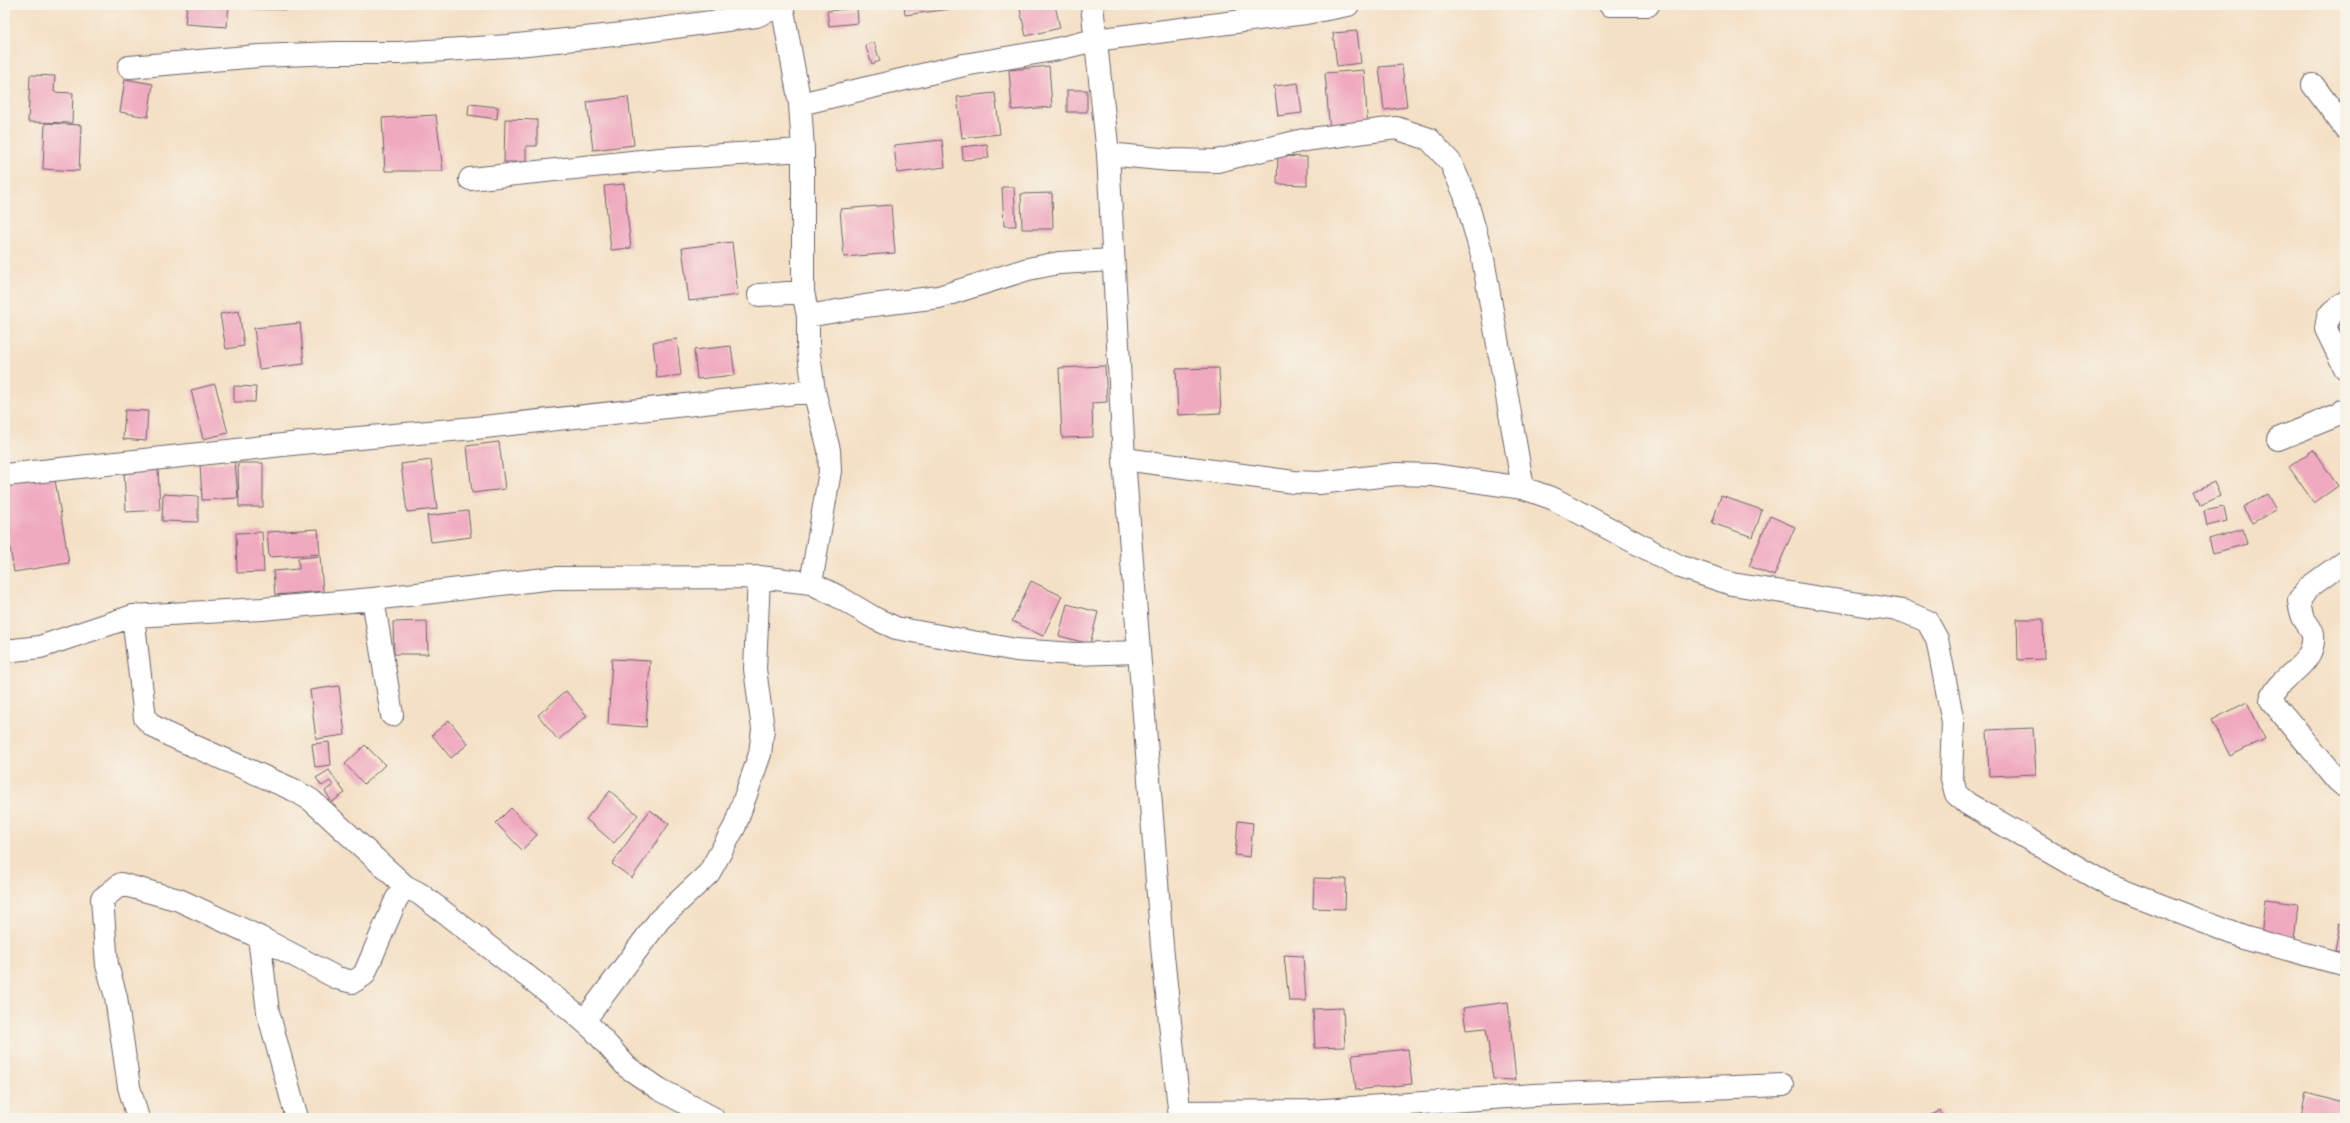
<svg xmlns="http://www.w3.org/2000/svg" width="2350" height="1123" font-family="'Libre Bodoni',serif">
	<style>
		.building { fill: #f0aac0 }
		.lines { fill: none; stroke-linecap: round; stroke-linejoin: round }
		.street-casing { stroke: #6c646b; stroke-width: 24 }
		.secondary-casing { stroke: #6c646b; stroke-width: 24 }
		.street { stroke: #fff; stroke-width: 22 }
		.secondary { stroke: #fff; stroke-width: 22 }
	</style>
	<rect width="100%" height="100%" fill="#f7f3e8"/>
	<filter id="ink" filterUnits="userSpaceOnUse"><feTurbulence type="fractalNoise" baseFrequency=".025" numOctaves="2"/><feDisplacementMap in="SourceGraphic" scale="8" xChannelSelector="R" yChannelSelector="G"/><feConvolveMatrix kernelMatrix="1 2 1 2 8 2 1 2 1" color-interpolation-filters="sRGB"/></filter>
	<filter id="wash" filterUnits="userSpaceOnUse"><feTurbulence type="fractalNoise" baseFrequency=".012" numOctaves="4" result="noise"/><feDisplacementMap in="SourceGraphic" scale="16" xChannelSelector="R" yChannelSelector="G"/><feGaussianBlur stdDeviation="0.9" result="paint"/><feColorMatrix in="noise" values="0 0 0 0 0 0 0 0 0 0 0 0 0 0 0 0 0 1.4 0 .05"/><feComposite in="paint" operator="in"/></filter>
	<g filter="url(#wash)">
		<rect width="100%" height="100%" fill="#f4e0c5"/>
		<g id="blocks">
			<path class="building" d="M187,5h42l-2,22 -42,-3z
				M253,5h44v5l-44,-1z
				M904,5h47v4l-46,6z
				M1019,5h36l5,23 -34,8z
				M857,8l1,15 -29,3 -2,-15z
				M1357,31l4,32 -24,3 -4,-33z
				M874,42l6,19 -8,3 -7,-19z
				M1402,65l5,42 -23,3 -5,-43z
				M1049,66l3,41 -40,3 -3,-40z
				M1364,70l4,60 -38,3 -5,-60z
				M30,75l25,1 -1,16 19,1 -1,30 -44,-1z
				M125,79l28,5 -5,33 -28,-5z
				M1298,83l4,30 -24,3 -4,-30z
				M1067,90h20v22h-20z
				M995,93l5,41 -38,4 -5,-41z
				M628,97l6,48 -41,5 -6,-48z
				M469,104l29,3 -1,12 -29,-4z
				M436,115l7,56h-58l-3,-53z
				M505,119l32,1v26h-11v16h-22z
				M45,123l36,2 -2,46 -36,-2z
				M942,140l3,27 -48,6 -3,-28z
				M987,144l2,14 -26,2 -1,-13z
				M1278,156l29,1v28l-30,-1z
				M624,184l7,64 -20,2 -7,-64z
				M1002,187h12l2,39h-12z
				M1052,193l1,36h-31l-1,-35z
				M891,205l4,48 -51,4 -4,-48z
				M732,242l6,53 -49,6 -7,-53z
				M239,311l5,35 -18,3 -6,-35z
				M2345,313v24l-11,-17z
				M300,323l4,41 -45,5 -5,-41z
				M677,339l4,36 -24,3 -4,-36z
				M731,346l4,29 -38,4 -3,-29z
				M1105,366l2,36 -15,1 1,34 -31,1 -3,-70z
				M1219,368l2,45 -43,2 -2,-46z
				M215,384l13,49 -25,6 -12,-49z
				M234,386l22,1 -1,15h-21z
				M125,410l23,1 -2,30 -23,-2z
				M499,442l6,47 -33,4 -5,-47z
				M2313,450l25,36 -24,17 -25,-36z
				M431,460l6,49 -30,3 -6,-48z
				M235,462l3,36 -36,2 -2,-36z
				M238,463h25v44h-24z
				M158,468l2,42 -34,2 -2,-42z
				M54,474l15,89 -55,9 -9,-55v-35z
				M2214,482l6,14 -19,9 -6,-14z
				M163,494l35,2v26l-36,-1z
				M2267,494l9,16 -24,13 -9,-16z
				M1721,496l41,14 -9,27 -41,-14z
				M2224,507l3,14 -20,5 -3,-15z
				M468,511l3,26 -40,5 -4,-26z
				M1770,516l25,11 -21,49 -25,-10z
				M318,529l2,25 -51,3 -2,-25z
				M2243,529l4,15 -34,9 -4,-14z
				M262,532l2,40 -27,1 -1,-40z
				M320,556l3,35 -48,4 -2,-24 26,-2 -1,-11z
				M1031,581l31,15 -19,40 -31,-15z
				M1067,604l31,8 -8,32 -31,-8z
				M2017,619h26l1,40 -26,1z
				M427,621l1,33h-34l-1,-32z
				M612,659l38,2 -4,66 -38,-3z
				M339,686l6,49 -29,4 -6,-49z
				M566,691l21,25 -29,24 -20,-25z
				M2247,702l18,37 -35,17 -18,-36z
				M449,720l19,24 -17,14 -19,-23z
				M2033,728l3,46 -47,2 -2,-46z
				M329,742l2,23 -16,2 -3,-23z
				M365,745l20,20 -21,19 -19,-20z
				M329,770l16,23 -13,9 -7,-11 8,-6 -3,-4 -8,5 -6,-8z
				M610,791l28,24 -24,28 -28,-24z
				M511,808l26,27 -15,15 -26,-27z
				M650,810l19,14 -37,54 -20,-14z
				M1238,821l15,2 -3,34 -15,-2z
				M1314,878l32,1 -1,30 -32,-1z
				M2265,900l33,4 -4,37 -33,-4z
				M2340,923l5,1v28l-10,-2z
				M1284,955l19,1 3,45h-17z
				M1508,1002l8,78 -23,-1 -7,-51 -20,2 -3,-22z
				M1343,1008l2,39 -30,1 -2,-39z
				M1408,1049l4,35 -56,6 -4,-35z
				M2304,1093l41,10v15h-47z
				M1940,1111l2,7h-18z"/>
		</g>
	</g>
	<g filter="url(#ink)">
		<use href="#blocks" fill-opacity="0" stroke="#6c646b" stroke-width="1"/>
		<g class="lines">
			<g class="street-casing">
				<path id="street" d="M782,5l18,99
					M1610,5h38
					M129,67l130,-11 76,-3h63l110,-7 115,-12 133,-18 26,-11
					M2313,85l32,43
					M1108,154l62,6 47,1 87,-21 92,-12 33,11 22,24 14,32 18,64 40,229
					M470,179l190,-20 143,-9 -3,-46 164,-39 89,-15 42,-10 211,-27 42,-8
					M803,292l5,24 57,-10 74,-9 89,-28 31,-6 54,-3
					M759,295l44,-3v-142
					M2345,302l-17,14 -2,13 19,39
					M2278,439l62,-25 5,-5
					M1124,459l170,23 25,1 78,-9 36,1 90,13 31,11 127,68 51,17 171,27 24,10 10,18 16,83 -2,53 5,19 12,10 140,81 135,52 102,28
					M5,475l296,-32 174,-15 339,-37 -6,-44v-31
					M2345,561l-37,27 -9,13c1,6 2,13 5,18 3,5 8,10 9,16 3,32 -35,39 -42,65l67,81 7,6
					M811,583l26,13 39,23 20,9 120,22 58,4 65,-2
					M373,599l181,-21 205,-1 52,6 19,-112 -1,-21 -15,-59
					M133,616l12,102 8,8 16,9 125,55 17,10 94,86
					M5,651l35,-4 93,-31 129,-7 111,-10 19,116
					M259,937l78,41 16,4 11,-7 32,-75 9,-14 15,8 150,115 25,22 32,36 32,22 54,29
					M584,1021l76,-102 49,-46 26,-47 25,-72 3,-25 -8,-60 4,-92
					M1180,1112l131,-1 223,-16 249,-10
					M138,1118l-9,-31 -13,-90 -9,-32 -5,-66 19,-15 58,16 80,37 9,75 29,106"/>
			</g>
			<g class="secondary-casing">
				<path id="secondary" d="M1092,5l16,149 16,305 38,487 18,172"/>
			</g>
			<use href="#street" class="street"/>
			<use href="#secondary" class="secondary"/>
		</g>
	</g>
	<rect width="2350" height="1123" fill="none" stroke="#f7f3e8" stroke-width="20"/>
</svg>
